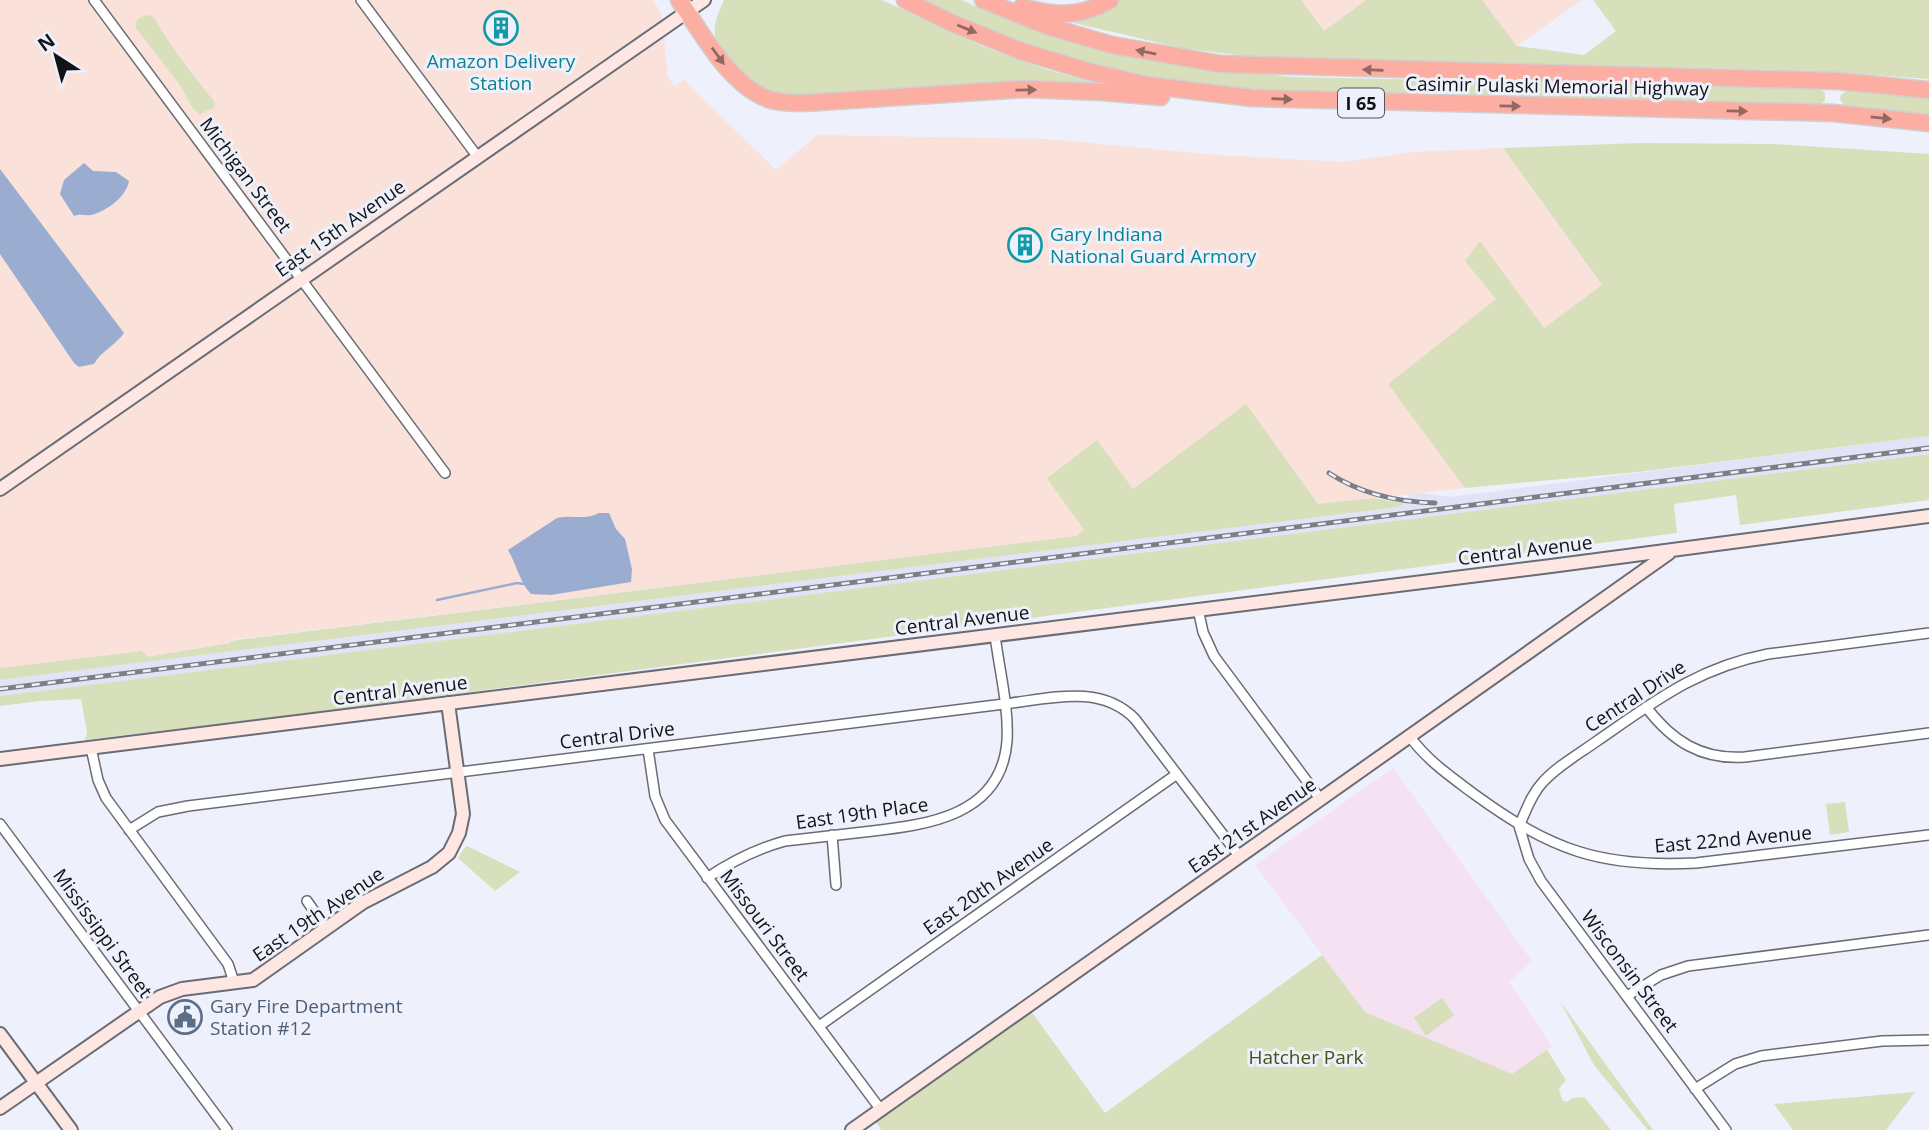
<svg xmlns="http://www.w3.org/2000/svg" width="1929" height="1130" font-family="'Open Sans',sans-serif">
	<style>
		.built { fill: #e0e4f6 }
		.industrial { fill: #fae1d9 }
		.education { fill: #f4e1f1 }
		.green { fill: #d7dfbb }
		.water { fill: #9aadd0 }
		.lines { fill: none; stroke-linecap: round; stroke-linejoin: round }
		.stream { stroke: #9aadd0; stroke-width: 2.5 }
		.street-casing { stroke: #6a6c75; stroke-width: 12 }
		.secondary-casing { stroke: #6a6c75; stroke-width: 16 }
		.highway-casing { stroke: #d0d0d0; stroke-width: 19 }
		.street { stroke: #fff; stroke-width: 9 }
		.secondary { stroke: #fee7e3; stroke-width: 12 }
		.highway { stroke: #fcaea2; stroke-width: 16 }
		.rail-casing { stroke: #7d7f85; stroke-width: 5 }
		.rail { stroke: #eef1fb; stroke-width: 2.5; stroke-dasharray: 8; stroke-linecap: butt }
		.oneway { fill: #936863 }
		.labels { text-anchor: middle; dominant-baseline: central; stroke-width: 6; stroke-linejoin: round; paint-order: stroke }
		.shield { fill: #eef1fb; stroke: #54565b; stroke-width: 2 }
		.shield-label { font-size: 18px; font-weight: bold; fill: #121316 }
		.culture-label { font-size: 19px; fill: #0d838f; stroke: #eef1fb }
		.street-label { font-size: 19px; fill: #121316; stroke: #eef1fb }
		.service-label { font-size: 19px; fill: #4e5e75; stroke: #eef1fb; text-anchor: start }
		.park-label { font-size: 19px; fill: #495214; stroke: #eef1fb }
	</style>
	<rect width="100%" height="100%" fill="#eef1fb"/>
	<path class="built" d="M1929,436v18l-1929,242v-16l1399,-173 5,-4 7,-11 39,5z"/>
	<path class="industrial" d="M0,0h653l8,13 7,63 6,10 10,-6 92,90 41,-35 230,4 170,16 127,7 70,-10 89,-4 99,138 -58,42 -64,-86 -14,19 30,38 -108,85 77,104 -147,16 -72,-99 -113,84 -36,-48 -50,36 37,54 -8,5 -845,104 1,3 -85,14 -5,-6 -142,17z
		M1301,0h65l-42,31z
		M1482,0h100l-65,46z"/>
	<path class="education" d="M1393,768l139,193 -23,21 43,65 -40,28 -147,-63 -110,-147z"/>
	<path class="green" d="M724,0h158l102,47 61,22 62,17 -87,-3 -216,14c-35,-2 -57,-15 -78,-42 -5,-6 -10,-11 -11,-19 -2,-12 4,-25 9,-36z
		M920,0h42l17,8 83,30 89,23 140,16 529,11 5,5v8l-6,4 -580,-12 -103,-16 -56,-12 -72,-25z
		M1119,0h182l23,31 42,-31h116l35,46 67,9 32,-24 -23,-31h336v79l-109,-8 -574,-15 -65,-8 -115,-27 48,-17z
		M147,15l7,2c17,31 38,57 60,84l1,6 -15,7 -6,-4 -14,-25 -44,-57 -1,-5 4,-5z
		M1847,91l82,7v18l-85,-11 -4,-6 1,-4z
		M1640,143l134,1 155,10v282l-291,36 -173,16 -77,-104 108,-85 -31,-38 15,-20 64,87 58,-43 -99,-137z
		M1246,404l72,100 55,-6 31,5 -5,4 -1399,173v-12l142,-17 5,6 84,-14 -1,-2 846,-105 8,-6 -37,-52 50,-38 36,49z
		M1929,454v46l-189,25 -4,-30 -62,9 3,29 -1352,178 -240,29 2,-8 -6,-33 -41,2 -40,5v-10z
		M1845,802l4,30 -19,3 -4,-31z
		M466,846h1l53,26 -25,19 -37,-33z
		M1322,955l43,57 147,62 35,-24 19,30 -7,9 3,11 5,2 6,-4 11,-1 27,33h-731l1,-1 -6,-8 156,-110 74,102z
		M1442,998l12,17 -28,21 -12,-18z
		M1560,1001l93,129h-5l-54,-65z
		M1915,1092l-29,38h-93l-19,-26z"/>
	<path class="water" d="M84,163l9,8 23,1 13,9c-3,16 -22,30 -38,34 -7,1 -10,-2 -17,1l-14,-22 4,-14z
		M0,169l124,164c-8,12 -23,18 -30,31l-15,3 -5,-4 -74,-109z
		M599,513h10l7,16 9,10 7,30 -1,13 -80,13 -20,-1c-12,-13 -15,-31 -23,-44l49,-32c14,-4 28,3 42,-5z"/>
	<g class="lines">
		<path class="stream" d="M437,600l80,-17 7,1"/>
		<g class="street-casing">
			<path id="street" d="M94,0l351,473
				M361,0l116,156
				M1198,609l5,23 11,24 107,144
				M1646,707c26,34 55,53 99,50l184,-24
				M1410,737c18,24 40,39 64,57 77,56 126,74 222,69l233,-28
				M91,748l7,32 8,18 122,166 6,18
				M648,749l7,47 10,24 216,290
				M0,824l227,306
				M1519,826c7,-15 12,-31 23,-43 15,-17 37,-29 55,-42 58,-40 100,-73 171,-87l161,-21
				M1519,826l10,33 12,22 185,249
				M129,830l29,-18 30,-6 816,-102c45,-5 96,-21 131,15l105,138
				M832,835l4,50
				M707,878c25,-17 49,-29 78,-37 26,-3 53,-6 79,-9 60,-7 137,-14 143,-91 2,-35 -8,-72 -12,-106
				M307,901l19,27
				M1627,996l34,-21 27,-9 241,-31
				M819,1026l358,-252
				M1695,1089l40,-25 26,-8 121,-15 47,-1"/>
		</g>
		<g class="secondary-casing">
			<path id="secondary" d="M0,489l704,-489
				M0,759l1551,-193 378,-50
				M0,1034l71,96
				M0,1108l160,-111 22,-8 71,-9 109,-77 70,-36 17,-14 10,-20 4,-19 -15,-111
				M852,1130l817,-577"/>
		</g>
		<g class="highway-casing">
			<path id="highway" d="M679,0c23,33 51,87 92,100 16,4 33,3 49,2l204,-13 78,3 59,5
				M905,0l47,23 69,28 66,20 59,14 106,13 581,15 96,10
				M983,0l64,26 65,19 109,19 617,17 91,9
				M1022,7c32,9 58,11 88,-7"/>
		</g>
		<use href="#street" class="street"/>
		<use href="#secondary" class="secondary"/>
		<use href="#highway" class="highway"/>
		<g class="rail-casing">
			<path id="rail" d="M1329,473c32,21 68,29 106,30
				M0,689l1929,-241"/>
		</g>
		<use href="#rail" class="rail"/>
	</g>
	<defs><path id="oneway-solid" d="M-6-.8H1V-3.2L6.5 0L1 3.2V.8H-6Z" transform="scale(1.75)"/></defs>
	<g class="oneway">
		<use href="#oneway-solid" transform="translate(967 29) rotate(22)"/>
		<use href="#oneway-solid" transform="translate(1146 52) rotate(-168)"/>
		<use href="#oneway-solid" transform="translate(718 56) rotate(54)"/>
		<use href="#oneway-solid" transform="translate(1373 70) rotate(-178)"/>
		<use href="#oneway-solid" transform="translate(1026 90) rotate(-1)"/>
		<use href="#oneway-solid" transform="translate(1282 99) rotate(2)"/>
		<use href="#oneway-solid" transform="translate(1510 106) rotate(1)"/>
		<use href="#oneway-solid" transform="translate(1737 111) rotate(1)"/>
		<use href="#oneway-solid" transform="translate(1881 118) rotate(6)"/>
	</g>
	<defs>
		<g id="building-ring" transform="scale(1.75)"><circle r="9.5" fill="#eef1fb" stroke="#0f9aa8" stroke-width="1.5"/><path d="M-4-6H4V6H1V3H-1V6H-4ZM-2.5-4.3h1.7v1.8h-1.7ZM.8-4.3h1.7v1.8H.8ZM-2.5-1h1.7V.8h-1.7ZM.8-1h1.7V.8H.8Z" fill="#0f9aa8"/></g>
		<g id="civic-ring" transform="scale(1.75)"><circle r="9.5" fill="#eef1fb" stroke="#5c6f8a" stroke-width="1.5"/><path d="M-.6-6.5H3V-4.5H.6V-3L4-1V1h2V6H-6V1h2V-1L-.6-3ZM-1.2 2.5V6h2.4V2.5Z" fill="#5c6f8a"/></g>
	</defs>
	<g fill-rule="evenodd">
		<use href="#building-ring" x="501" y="28"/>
		<use href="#building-ring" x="1025" y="245"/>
		<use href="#civic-ring" x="185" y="1017"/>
	</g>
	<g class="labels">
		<rect class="shield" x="1338" y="88.5" width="46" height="29" rx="5"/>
		<g class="shield-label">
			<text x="1361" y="103">I 65</text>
		</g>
		<g class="culture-label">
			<text x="501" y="61">Amazon Delivery<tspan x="501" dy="22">Station</tspan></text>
			<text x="1050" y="234" text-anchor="start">Gary Indiana<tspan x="1050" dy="22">National Guard Armory</tspan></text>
		</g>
		<g class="street-label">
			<text transform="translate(1557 86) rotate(1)">Casimir Pulaski Memorial Highway</text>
			<text transform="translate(246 175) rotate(53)">Michigan Street</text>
			<text transform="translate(340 228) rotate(-35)">East 15th Avenue</text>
			<text transform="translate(1525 550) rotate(-7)">Central Avenue</text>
			<text transform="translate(962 620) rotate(-7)">Central Avenue</text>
			<text transform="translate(400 690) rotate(-7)">Central Avenue</text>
			<text transform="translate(1635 696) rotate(-33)">Central Drive</text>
			<text transform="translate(617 735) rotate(-7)">Central Drive</text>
			<text transform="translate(862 813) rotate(-8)">East 19th Place</text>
			<text transform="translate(1252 825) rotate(-35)">East 21st Avenue</text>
			<text transform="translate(1733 839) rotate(-5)">East 22nd Avenue</text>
			<text transform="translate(988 886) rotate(-35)">East 20th Avenue</text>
			<text transform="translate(318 914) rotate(-34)">East 19th Avenue</text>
			<text transform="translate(765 925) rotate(53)">Missouri Street</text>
			<text transform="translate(103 933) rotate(54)">Mississippi Street</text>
			<text transform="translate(1630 971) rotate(53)">Wisconsin Street</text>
		</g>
		<g class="service-label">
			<text x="210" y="1006">Gary Fire Department<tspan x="210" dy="22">Station #12</tspan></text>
		</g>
		<g class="park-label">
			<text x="1306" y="1057">Hatcher Park</text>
		</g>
	</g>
	<g transform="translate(56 56) rotate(324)" stroke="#eef1fb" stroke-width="5" paint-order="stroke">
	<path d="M0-5L12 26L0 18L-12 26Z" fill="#121316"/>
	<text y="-10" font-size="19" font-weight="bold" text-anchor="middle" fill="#121316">N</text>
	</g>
</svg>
